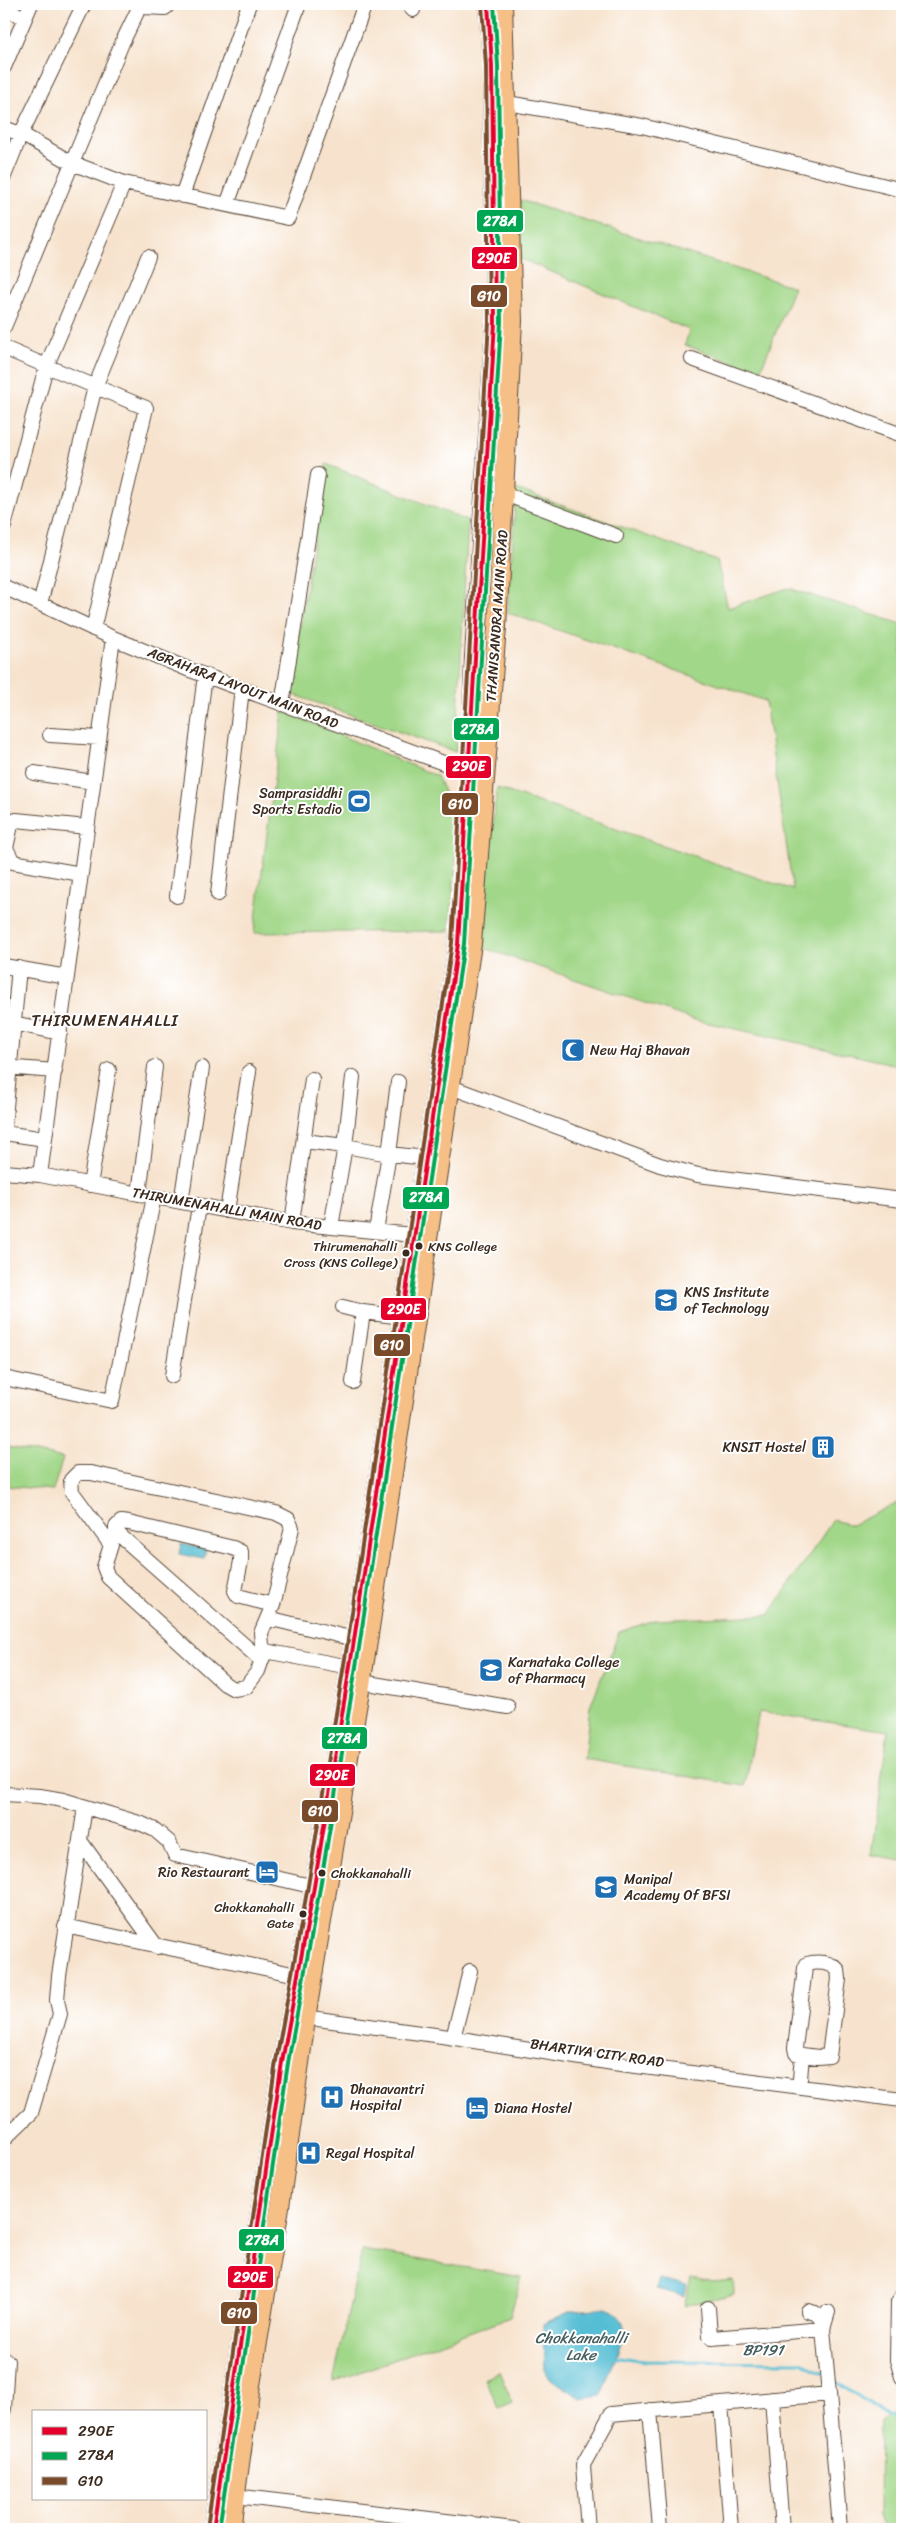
<svg xmlns="http://www.w3.org/2000/svg" width="906" height="2533" font-family="Sriracha,sans-serif">
	<style>
		.green { fill: #a1d788; stroke: #6e8053 }
		.water { fill: #57bed4; stroke: #497479 }
		.lines { fill: none; stroke-linecap: round; stroke-linejoin: round }
		.stream { stroke: #57bed4; stroke-width: 3 }
		.minor-casing { stroke: #574638; stroke-width: 16 }
		.major-casing { stroke: #574638; stroke-width: 20 }
		.minor { stroke: #fff; stroke-width: 14 }
		.major { stroke: #f5bf86; stroke-width: 18 }
		.bus-1-casing { stroke: #fff; stroke-width: 8 }
		.bus-2-casing { stroke: #fff; stroke-width: 8 }
		.bus-3-casing { stroke: #fff; stroke-width: 8 }
		.bus-1 { stroke: #e4002b; stroke-width: 4 }
		.bus-2 { stroke: #00a651; stroke-width: 4 }
		.bus-3 { stroke: #7a4b2a; stroke-width: 4 }
		.bus-dot { fill: #3b2a1e; stroke: #fff; stroke-width: 2 }
		.labels { text-anchor: middle; dominant-baseline: central; stroke-width: 4; stroke-linejoin: round; paint-order: stroke }
		.bus-label { font-size: 13px; fill: #3b2a1e; stroke: #fff; text-anchor: end }
		.street-label { font-size: 14px; fill: #3b2a1e; stroke: #fff }
		.poi-label { font-size: 14px; fill: #3b2a1e; stroke: #fff; text-anchor: start }
		.water-label { font-size: 15px; font-style: italic; fill: #455e5e; stroke: #fff }
		.quarter-label { font-size: 16px; letter-spacing: 1px; fill: #3b2a1e; stroke: #fff }
		.line-badge { stroke: #fff; stroke-width: 2 }
		.badge-label { font-size: 14px; text-anchor: middle; font-weight: bold; fill: #fff }
	</style>
	<rect width="100%" height="100%" fill="#fff"/>
	<filter id="ink" filterUnits="userSpaceOnUse"><feTurbulence type="fractalNoise" baseFrequency=".02" numOctaves="2"/><feDisplacementMap in="SourceGraphic" scale="10" xChannelSelector="R" yChannelSelector="G"/><feConvolveMatrix kernelMatrix="1 2 1 2 8 2 1 2 1" color-interpolation-filters="sRGB"/></filter>
	<filter id="wash" filterUnits="userSpaceOnUse"><feTurbulence type="fractalNoise" baseFrequency=".0096" numOctaves="4" result="noise"/><feDisplacementMap in="SourceGraphic" scale="20" xChannelSelector="R" yChannelSelector="G"/><feGaussianBlur stdDeviation="1.12" result="paint"/><feColorMatrix in="noise" values="0 0 0 0 0 0 0 0 0 0 0 0 0 0 0 0 0 1.4 0 .05"/><feComposite in="paint" operator="in"/></filter>
	<g filter="url(#wash)">
		<rect width="100%" height="100%" fill="#f7e3cd"/>
		<path class="green" d="M520,200l274,87 -34,85 -75,-27 4,-15 -168,-71z
			M326,464l142,57 -12,231 -167,-59z
			M516,489l201,72 11,47 60,-20 114,36v442l-211,-47 -213,-73 19,-158 296,102 -28,-189 -257,-88z
			M283,711l154,65 22,49 -9,106 -196,2z
			M4,1447l59,11 -10,32 -49,-4z
			M902,1500v360l-31,-5 17,-124 -129,-19 -14,74 -161,-27 6,-52 29,-75 36,-12 114,-5 64,-95 19,5z
			M362,2250l159,27 -11,40 -177,65z
			M691,2278l22,4 20,-2 1,14 -50,12z
			M499,2372l14,30 -14,6 -14,-29z
			M902,2406v123h-17l-6,-13 1,-95z"/>
		<path class="water" d="M181,1544l25,5 -2,10 -25,-5z
			M659,2279l28,6 -3,11 -28,-7z
			M606,2308c14,5 19,12 18,27l-23,60 -20,3 -30,-19 -7,-9 -1,-46 28,-13z"/>
		<g class="lines">
			<path class="stream" d="M613,2356l32,5 156,1 23,12
				M831,2378l71,47"/>
		</g>
	</g>
	<g filter="url(#ink)">
		<g class="lines">
			<g class="minor-casing">
				<path id="minor" d="M409,4l4,6
					M4,8l21,10
					M4,67l27,-63
					M507,103l135,23 260,64
					M4,128l17,6 51,29 52,20 164,35 77,-214
					M4,176l17,-42 63,-130
					M182,196l67,-192
					M227,205l72,-201
					M4,327l118,-284 16,-33 5,-3 22,1 4,-4
					M4,348l142,60 -53,221
					M692,359l210,76
					M505,494l111,42
					M4,526l42,-159 78,-184
					M4,587l109,51 77,32 289,106
					M40,604l55,-217 53,-130
					M282,704l36,-229
					M50,735l49,3
					M34,773l59,9
					M81,874l-68,-12 -7,-14 5,-23 5,-5 71,7
					M218,894l24,-205
					M177,896l28,-221
					M4,966l63,11
					M13,1023l47,10
					M4,1067l51,4
					M398,1082l-9,72 37,4
					M451,1087l209,78 38,10 204,25
					M4,1128l15,-160
					M4,1133l41,6
					M304,1141l41,5 8,-69
					M4,1172l36,3 73,-537
					M40,1175l252,48 131,13
					M90,1185l19,-115
					M139,1194l16,-127
					M181,1202l21,-134
					M227,1211l22,-139
					M292,1223l20,-144
					M331,1227l14,-81 44,8 -13,77
					M343,1307l20,5
					M172,1376l27,-170
					M4,1378l108,23 42,-204
					M353,1382l10,-70 39,5
					M78,1473h13l185,40 12,6 4,9 -19,77 -12,28 1,12 3,6 -7,20 -12,16 -12,2 -9,-5 -117,-107 -4,-10 7,-22 -39,-53 -1,-12z
					M268,1618l86,21
					M265,1651l85,16
					M261,1660l-145,-128v-5l5,-5 8,1 104,25 8,4v9l-6,30 3,5 35,9
					M362,1682l146,25
					M4,1794l36,2 23,4 79,24 13,6 14,12 6,13 149,34
					M81,1842l76,105
					M65,1926l232,49
					M296,2016l146,20 171,27 289,37
					M454,2034l16,-63
					M800,2079l2,-24 -6,-2 -1,-5 10,-80 2,-4c9,-3 25,-2 31,6l1,9 -10,77 -11,1 -16,-2
					M4,2139l27,-26 29,-99 -3,-14 2,-24 26,-169
					M902,2296l-4,6 -1,58 5,17
					M708,2308l2,28 2,2 111,-9
					M808,2311l7,2 10,8
					M828,2312l-5,17 6,65
					M772,2399l10,130
					M721,2404l10,125
					M4,2409l3,-48
					M650,2410l10,119
					M235,2496l279,33
					M588,2529l-5,-64 28,-51 218,-20 11,135"/>
			</g>
			<g class="major-casing">
				<path id="major" d="M213,2529l69,-467 32,-175 39,-240 105,-703 12,-172 4,-116 21,-334 -3,-256 -4,-62
					M231,2529l20,-144 29,-178 27,-195 60,-364 105,-704 25,-317 16,-306 -10,-317"/>
			</g>
			<use href="#minor" class="minor"/>
			<use href="#major" class="major"/>
			<g class="bus-1-casing">
				<path id="bus-1" d="M213,2529l69,-467 32,-175 39,-240 105,-703 37,-622 -3,-256 -4,-62"/>
			</g>
			<g class="bus-2-casing">
				<path id="bus-2" d="M219,2529l69,-466 32,-175 39,-240 105,-704 37,-622 -3,-256 -4,-62"/>
			</g>
			<g class="bus-3-casing">
				<path id="bus-3" d="M207,2528l69,-467 32,-175 39,-240 105,-703 37,-621 -3,-256 -4,-62"/>
			</g>
			<use href="#bus-1" class="bus-1"/>
			<use href="#bus-2" class="bus-2"/>
			<use href="#bus-3" class="bus-3"/>
		</g>
	</g>
	<defs>
		<g id="stadium-square" transform="scale(1.25)"><rect x="-9" y="-9" width="18" height="18" rx="4" fill="#1f6fb2" stroke="#fff"/><path d="M0-5a6.5 5 0 1 0 0 10a6.5 5 0 1 0 0-10ZM-3.5-1.8h7v3.6h-7Z" fill="#fff"/></g>
		<g id="mosque-square" transform="scale(1.25)"><rect x="-9" y="-9" width="18" height="18" rx="4" fill="#1f6fb2" stroke="#fff"/><path d="M3.5-4.9A6 6 0 1 0 3.5 4.9A5 5 0 1 1 3.5-4.9Z" fill="#fff"/></g>
		<g id="university-square" transform="scale(1.25)"><rect x="-9" y="-9" width="18" height="18" rx="4" fill="#1f6fb2" stroke="#fff"/><path d="M0-5L7-2L0 1L-7-2ZM-4 1L0 2.5L4 1V4Q0 6-4 4Z" fill="#fff"/></g>
		<g id="building-square" transform="scale(1.25)"><rect x="-9" y="-9" width="18" height="18" rx="4" fill="#1f6fb2" stroke="#fff"/><path d="M-4-6H4V6H1V3H-1V6H-4ZM-2.5-4.3h1.7v1.8h-1.7ZM.8-4.3h1.7v1.8H.8ZM-2.5-1h1.7V.8h-1.7ZM.8-1h1.7V.8H.8Z" fill="#fff"/></g>
		<g id="hotel-square" transform="scale(1.25)"><rect x="-9" y="-9" width="18" height="18" rx="4" fill="#1f6fb2" stroke="#fff"/><path d="M-6-4.5h1.5V1H6V5H4.5V3h-9V5H-6ZM-4 0a1.8 1.8 0 1 1 3.6 0ZM.5 0V-2.5h3Q6-2.5 6 0Z" fill="#fff"/></g>
		<g id="hospital-square" transform="scale(1.25)"><rect x="-9" y="-9" width="18" height="18" rx="4" fill="#1f6fb2" stroke="#fff"/><path d="M-5-5h3v3.5h4V-5h3V5h-3V1.5h-4V5h-3Z" fill="#fff"/></g>
	</defs>
	<g fill-rule="evenodd">
		<use href="#stadium-square" x="359" y="801"/>
		<use href="#mosque-square" x="573" y="1050"/>
		<use href="#university-square" x="666" y="1300"/>
		<use href="#building-square" x="823" y="1447"/>
		<use href="#university-square" x="491" y="1670"/>
		<use href="#hotel-square" x="267" y="1872"/>
		<use href="#university-square" x="606" y="1887"/>
		<use href="#hospital-square" x="332" y="2097"/>
		<use href="#hotel-square" x="477" y="2108"/>
		<use href="#hospital-square" x="309" y="2153"/>
	</g>
	<g class="bus-dot">
		<circle cx="419" cy="1246" r="4.5"/>
		<circle cx="406" cy="1253" r="4.5"/>
		<circle cx="322" cy="1873" r="4.5"/>
		<circle cx="303" cy="1914" r="4.5"/>
	</g>
	<g class="labels">
		<g class="bus-label">
			<text x="397" y="1246">Thirumenahalli<tspan x="397" dy="16">Cross (KNS College)</tspan></text>
			<text x="428" y="1246" text-anchor="start">KNS College</text>
			<text x="331" y="1873" text-anchor="start">Chokkanahalli</text>
			<text x="294" y="1907">Chokkanahalli<tspan x="294" dy="16">Gate</tspan></text>
		</g>
		<g class="street-label">
			<text transform="translate(497 616) rotate(-86)">THANISANDRA MAIN ROAD</text>
			<text transform="translate(243 688) rotate(21)">AGRAHARA LAYOUT MAIN ROAD</text>
			<text transform="translate(227 1209) rotate(10)">THIRUMENAHALLI MAIN ROAD</text>
			<text transform="translate(597 2053) rotate(8)">BHARTIYA CITY ROAD</text>
		</g>
		<g class="poi-label">
			<text x="342" y="793" text-anchor="end">Samprasiddhi<tspan x="342" dy="16">Sports Estadio</tspan></text>
			<text x="590" y="1050">New Haj Bhavan</text>
			<text x="684" y="1292">KNS Institute<tspan x="684" dy="16">of Technology</tspan></text>
			<text x="806" y="1447" text-anchor="end">KNSIT Hostel</text>
			<text x="508" y="1662">Karnataka College<tspan x="508" dy="16">of Pharmacy</tspan></text>
			<text x="250" y="1872" text-anchor="end">Rio Restaurant</text>
			<text x="624" y="1879">Manipal<tspan x="624" dy="16">Academy Of BFSI</tspan></text>
			<text x="350" y="2089">Dhanavantri<tspan x="350" dy="16">Hospital</tspan></text>
			<text x="494" y="2108">Diana Hostel</text>
			<text x="326" y="2153">Regal Hospital</text>
		</g>
		<g class="water-label">
			<text x="581" y="2338">Chokkanahalli<tspan x="581" dy="17">Lake</tspan></text>
			<text x="763" y="2350">BP191</text>
		</g>
		<g class="quarter-label">
			<text x="105" y="1020">THIRUMENAHALLI</text>
		</g>
	</g>
	<g class="line-badge">
		<rect x="476" y="209" width="48" height="24" rx="5" fill="#00a651"/>
		<rect x="471" y="246" width="47" height="24" rx="5" fill="#e4002b"/>
		<rect x="470" y="284" width="38" height="24" rx="5" fill="#7a4b2a"/>
		<rect x="453" y="717" width="47" height="24" rx="5" fill="#00a651"/>
		<rect x="445" y="755" width="47" height="24" rx="5" fill="#e4002b"/>
		<rect x="441" y="792" width="38" height="24" rx="5" fill="#7a4b2a"/>
		<rect x="402" y="1186" width="48" height="24" rx="5" fill="#00a651"/>
		<rect x="380" y="1297" width="47" height="24" rx="5" fill="#e4002b"/>
		<rect x="373" y="1333" width="38" height="24" rx="5" fill="#7a4b2a"/>
		<rect x="321" y="1726" width="47" height="24" rx="5" fill="#00a651"/>
		<rect x="309" y="1763" width="47" height="24" rx="5" fill="#e4002b"/>
		<rect x="301" y="1799" width="38" height="24" rx="5" fill="#7a4b2a"/>
		<rect x="238" y="2228" width="47" height="24" rx="5" fill="#00a651"/>
		<rect x="227" y="2265" width="47" height="24" rx="5" fill="#e4002b"/>
		<rect x="220" y="2301" width="38" height="24" rx="5" fill="#7a4b2a"/>
	</g>
	<g class="badge-label">
		<text x="500" y="226">278A</text>
		<text x="494" y="263">290E</text>
		<text x="489" y="301">G10</text>
		<text x="477" y="734">278A</text>
		<text x="469" y="771">290E</text>
		<text x="460" y="809">G10</text>
		<text x="426" y="1202">278A</text>
		<text x="404" y="1314">290E</text>
		<text x="392" y="1350">G10</text>
		<text x="344" y="1743">278A</text>
		<text x="332" y="1780">290E</text>
		<text x="320" y="1816">G10</text>
		<text x="262" y="2245">278A</text>
		<text x="250" y="2282">290E</text>
		<text x="239" y="2318">G10</text>
	</g>
	<rect width="906" height="2533" fill="none" stroke="#fff" stroke-width="20"/>
	<rect x="32" y="2410" width="175" height="90" fill="#ffffff" stroke="#b1aaa5"/>
	<rect x="42" y="2427" width="25" height="8" fill="#e4002b" stroke="#b1aaa5"/>
	<text x="78" y="2436" font-size="15" fill="#3b2a1e">290E</text>
	<rect x="42" y="2452" width="25" height="8" fill="#00a651" stroke="#b1aaa5"/>
	<text x="78" y="2460" font-size="15" fill="#3b2a1e">278A</text>
	<rect x="42" y="2477" width="25" height="8" fill="#7a4b2a" stroke="#b1aaa5"/>
	<text x="78" y="2486" font-size="15" fill="#3b2a1e">G10</text>
</svg>
